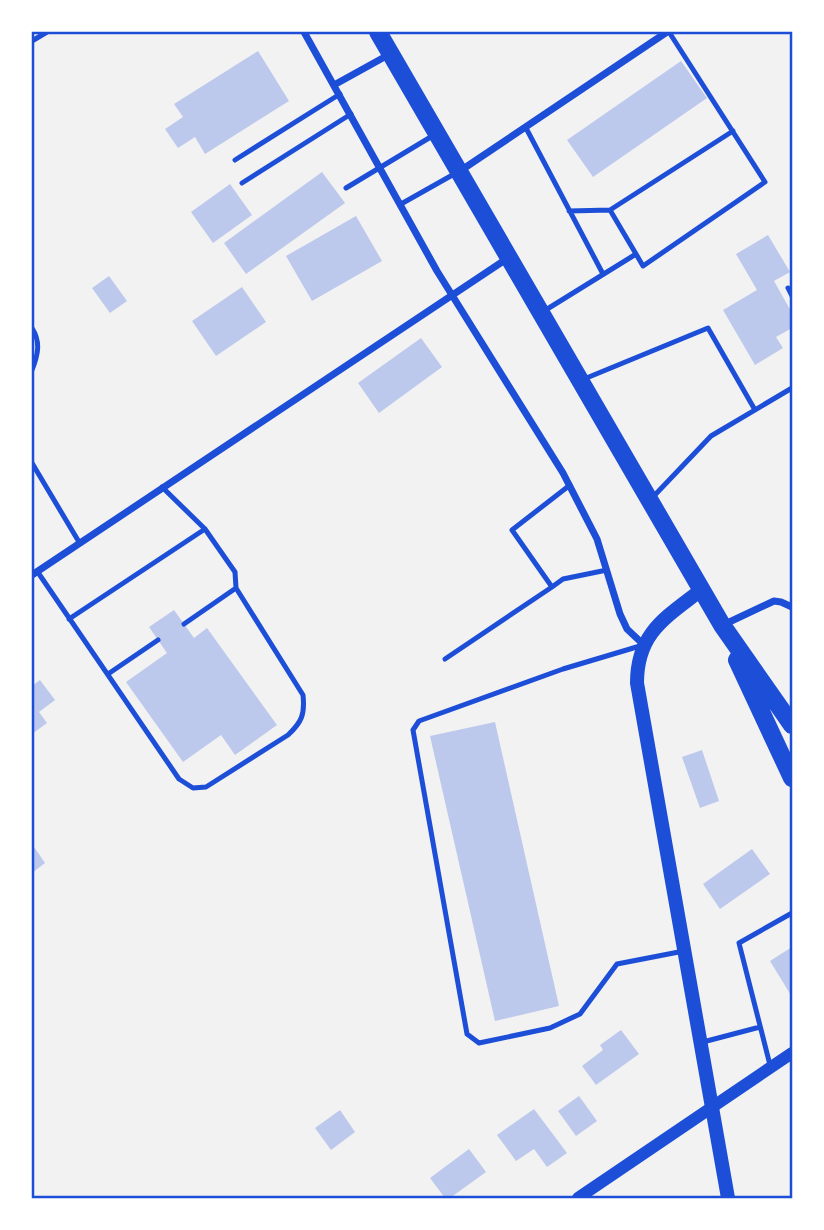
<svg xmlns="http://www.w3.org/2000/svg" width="824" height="1230" font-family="Mulish,sans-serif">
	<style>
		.building { fill: #bdc9ec }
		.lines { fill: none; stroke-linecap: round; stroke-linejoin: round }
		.service { stroke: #1d4ed8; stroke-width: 5 }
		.minor { stroke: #1d4ed8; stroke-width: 7 }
		.tertiary { stroke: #1d4ed8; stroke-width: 12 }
		.secondary { stroke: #1d4ed8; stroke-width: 14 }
		.trunk { stroke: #1d4ed8; stroke-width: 18 }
		.neatline { fill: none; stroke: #1d4ed8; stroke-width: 2.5 }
	</style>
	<rect width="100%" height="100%" fill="#f2f2f2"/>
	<path class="building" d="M258,51l31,50 -84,53 -10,-17 -17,11 -13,-19 18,-12 -9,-13z
		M681,61l26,37 -114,79 -26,-37z
		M322,172l23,31 -99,71 -22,-31z
		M230,184l22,31 -39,28 -22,-31z
		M356,216l26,45 -70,40 -26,-45z
		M768,235l22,37 -16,9 18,32v15l-16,9 7,11 -28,17 -32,-55 34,-20 -21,-36z
		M109,276l18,25 -17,12 -18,-25z
		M242,287l24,35 -50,34 -24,-35z
		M421,338l21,29 -63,46 -21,-30z
		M174,610l20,28 13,-10 70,97 -42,30 -14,-20 -38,27 -57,-80 41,-29 -18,-26z
		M40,680l15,20 -16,12 8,11 -15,11v-48z
		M495,722l64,284 -64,15 -65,-285z
		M702,750l17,51 -19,7 -18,-51z
		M32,844l13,19 -13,10z
		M752,849l18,25 -50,35 -17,-25z
		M792,947v50l-22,-36z
		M621,1030l18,24 -43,31 -14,-19 21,-16 -3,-5z
		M579,1096l18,25 -21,15 -18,-25z
		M534,1109l33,44 -20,14 -13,-18 -18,12 -19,-26z
		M340,1110l15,22 -24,18 -16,-22z
		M469,1149l17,23 -36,26h-5l-15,-20z"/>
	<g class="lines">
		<path class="service" d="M32,41l15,-9
			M526,128l77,146
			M235,160l105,-66
			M242,183l109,-69
			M346,188l88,-53
			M401,204l55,-31
			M610,210l26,44
			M569,211l41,-1 123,-79
			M788,288l4,8
			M544,311l92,-57 7,12 122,-84 -96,-150
			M32,328c9,14 6,27 0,42
			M584,379l124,-51 47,82
			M32,463l47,79
			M570,485l-58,45 40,57 11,-8 44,-9
			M652,498l59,-62 81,-48
			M37,571l142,208 14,9 13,-1 82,-52c14,-13 17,-21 15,-40l-67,-107 -1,-16 -30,-43 -43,-42
			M69,619l136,-90
			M184,624l52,-36
			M640,646l-77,23 -144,52 -6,9 54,304 12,9 71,-15 30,-14 37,-50 67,-13
			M445,659l107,-72
			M108,674l50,-34
			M703,1042l57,-15
			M770,1065l-31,-122 53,-30"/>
		<path class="minor" d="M304,32l133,239 126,202 34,66 23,75 7,15 17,16
			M334,85l56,-31
			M460,171l207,-139
			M32,575l476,-317
			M723,625l51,-24 7,1 11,5"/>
		<path class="tertiary" d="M578,1198l214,-145"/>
		<path class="secondary" d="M701,590c-36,28 -64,43 -64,93l91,515"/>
		<path class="trunk" d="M378,32l344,593 70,100
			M737,660l55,118"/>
	</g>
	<rect width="824" height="1230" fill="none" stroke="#ffffff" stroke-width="66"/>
	<rect x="33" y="33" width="758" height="1164" class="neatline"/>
</svg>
